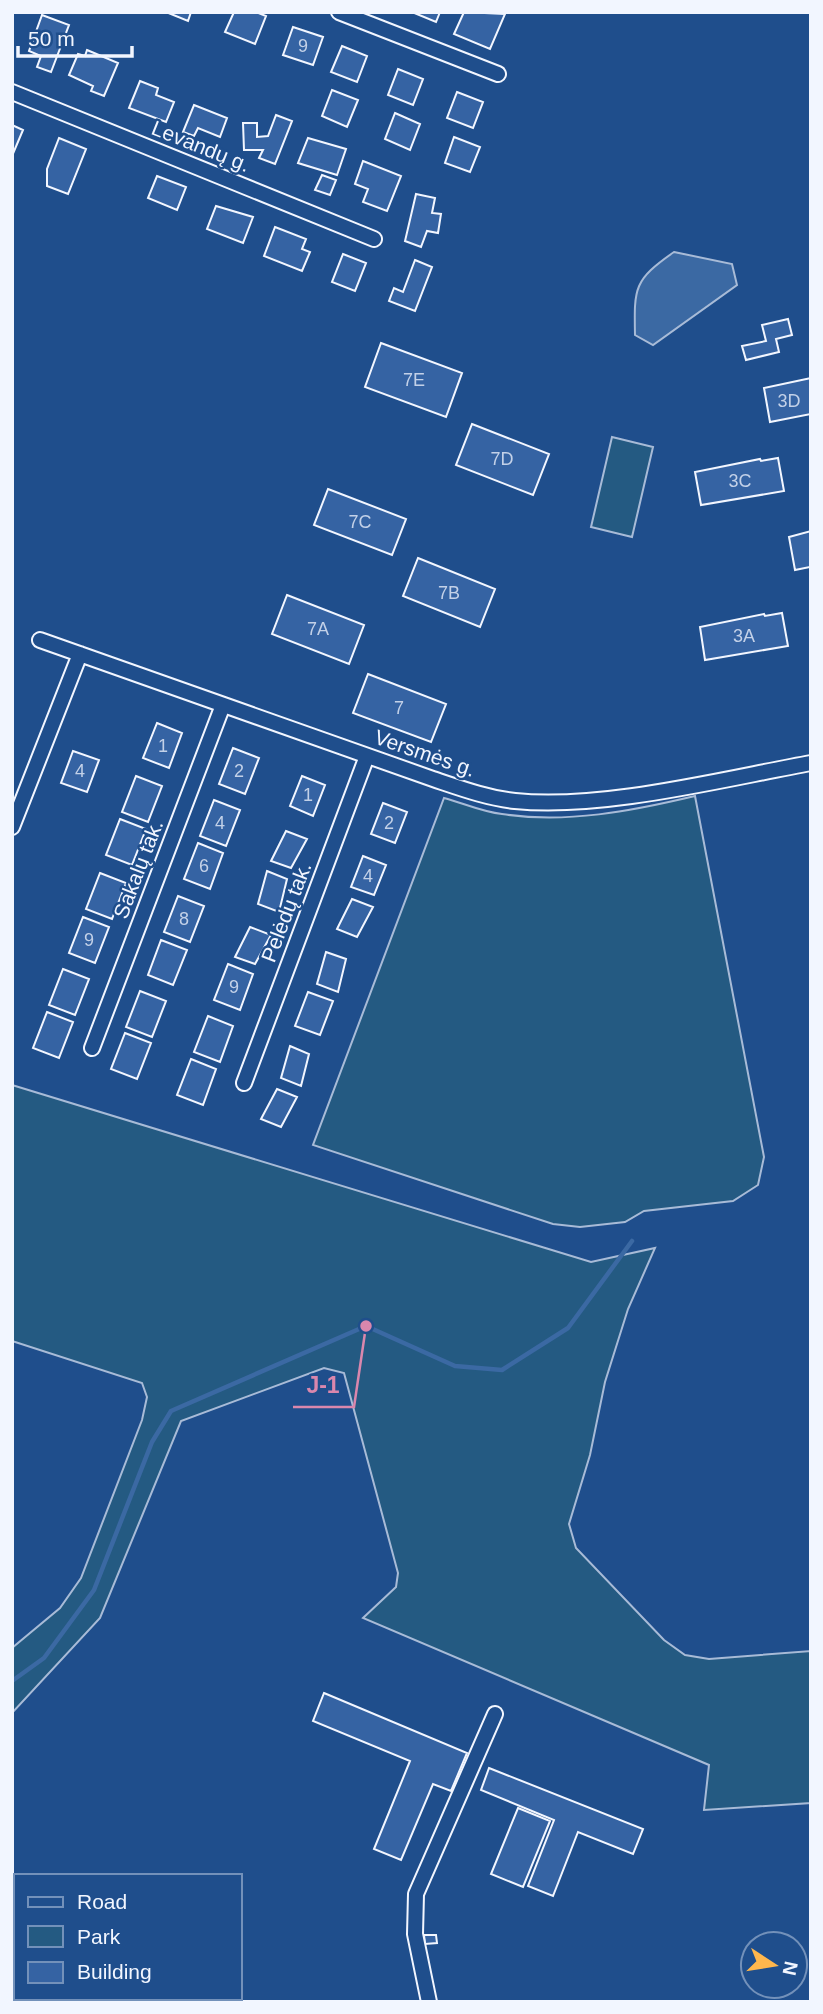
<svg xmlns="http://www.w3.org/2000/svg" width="823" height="2014" font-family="Arial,sans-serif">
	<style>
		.green { fill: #245a82; stroke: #a8bbd7; stroke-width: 2 }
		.water { fill: #3b69a3; stroke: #a8bbd7; stroke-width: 2 }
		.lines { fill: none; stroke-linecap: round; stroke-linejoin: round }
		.stream { stroke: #3b69a3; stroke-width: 4.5 }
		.building { fill: #3563a3; stroke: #f2f6ff; stroke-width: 2 }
		.minor-casing { stroke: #f2f6ff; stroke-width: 18 }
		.minor { stroke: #1f4e8c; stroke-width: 14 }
		.labels { text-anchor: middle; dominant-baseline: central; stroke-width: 5; stroke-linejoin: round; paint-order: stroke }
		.number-label { font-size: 18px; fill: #c3d1e8 }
		.street-label { font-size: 21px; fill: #f2f6ff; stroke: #1f4e8c }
		.leader { fill: none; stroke: #da87ad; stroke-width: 2.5 }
		.callout-dot { fill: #da87ad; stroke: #1f4e8c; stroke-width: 2.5 }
		.callout-label { font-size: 23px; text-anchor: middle; font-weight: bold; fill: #da87ad; stroke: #1f4e8c; stroke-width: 5; stroke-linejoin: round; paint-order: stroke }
	</style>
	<rect width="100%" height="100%" fill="#1f4e8c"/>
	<path class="green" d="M612,437l41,10 -21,90 -41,-10z
		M695,796l69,361 -6,28 -25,16 -89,10 -19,11 -45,5 -27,-3 -240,-79 131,-347c19,5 38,14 58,16 64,10 130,-3 193,-18z
		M12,1085l579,177 64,-14 -27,61 -23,73 -15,73 -21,69 7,24 88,92 21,15 24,4 102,-8v152l-107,7 5,-45 -346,-147 33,-31 2,-14 -54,-200 -20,-5 -143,53 -81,197 -88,95v-65l48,-40 21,-30 61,-158 5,-23 -5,-14 -130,-42z"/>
	<path class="water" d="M674,252l58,12 5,21 -84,60 -18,-10c-1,-48 -1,-55 39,-83z"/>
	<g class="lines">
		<path class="stream" d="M12,1681l32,-23 50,-68 58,-148 19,-31 195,-85 89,40 47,4 66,-42 64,-87"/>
	</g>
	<path class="building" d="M166,12h25l-3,9z
		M234,12h22l10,4 -11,28 -30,-12z
		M412,12h28l-4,10z
		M464,12l41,2 -15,35 -36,-15z
		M42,15l27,10 -18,47 -14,-5 4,-11 -12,-5z
		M293,27l30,10 -10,28 -30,-10z
		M342,46l25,10 -10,26 -26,-10z
		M87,50l31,13 -14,33 -13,-5 2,-5 -24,-11 9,-21 7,2z
		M398,69l25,10 -10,26 -25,-10z
		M140,81l18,7 -2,7 18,7 -8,20 -37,-14z
		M332,90l26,10 -11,27 -25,-11z
		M457,92l26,10 -10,26 -26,-10z
		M194,105l33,13 -7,19 -22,-9 -4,8 -11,-4z
		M395,113l25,11 -10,26 -25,-11z
		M276,115l16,6 -17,43 -16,-6 4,-8h-19l-1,-27h14v14l11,-1z
		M12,125l11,5 -11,26z
		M454,137l26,10 -10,25 -25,-9z
		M59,138l27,11 -18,45 -21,-8v-17z
		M308,138l38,11 -9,26 -39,-12z
		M363,161l38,15 -14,35 -24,-9 5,-13 -13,-5z
		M322,175l14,5 -6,15 -15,-5z
		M157,176l29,11 -9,23 -29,-12z
		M416,194l19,4 -3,15 9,1 -3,19 -11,-2 -6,16 -16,-6z
		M216,206l37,11 -10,26 -36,-14z
		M275,227l31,12 -4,10 8,3 -8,19 -38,-15z
		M343,254l23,9 -11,28 -23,-9z
		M415,260l17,7 -17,44 -26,-10 5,-13 9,4z
		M788,319l4,16 -16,4 3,13 -33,8 -4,-14 24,-5 -4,-16z
		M381,343l81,30 -16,44 -81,-30z
		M811,378v36l-41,8 -6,-34z
		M472,424l77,30 -16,41 -77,-30z
		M778,458l6,33 -83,14 -6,-33 65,-13 1,2z
		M328,489l78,30 -14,36 -78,-30z
		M811,531l-1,36 -15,3 -6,-33z
		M418,558l77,31 -15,38 -77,-31z
		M287,595l77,30 -15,39 -77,-30z
		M782,613l6,33 -83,14 -5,-33 64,-13 1,2z
		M368,674l78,30 -15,38 -78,-29z
		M157,723l25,10 -13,35 -26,-10z
		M233,748l26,10 -14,36 -26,-10z
		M73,751l26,9 -12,32 -26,-9z
		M136,776l26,10 -14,36 -26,-10z
		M302,776l23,9 -12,31 -23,-10z
		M214,800l26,10 -14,36 -26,-10z
		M383,803l24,9 -12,31 -24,-9z
		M120,819l26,10 -14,36 -26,-10z
		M286,831l21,8 -16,29 -20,-7z
		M198,843l25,10 -13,36 -26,-10z
		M363,856l23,9 -12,30 -23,-8z
		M267,871l20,8 -8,33 -21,-8z
		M100,873l26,10 -14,36 -26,-10z
		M178,896l26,10 -14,36 -26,-10z
		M352,899l21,8 -16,30 -20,-8z
		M83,917l26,10 -14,36 -26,-10z
		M250,927l21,8 -16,29 -20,-7z
		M161,940l26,10 -14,35 -25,-10z
		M326,952l20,7 -8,33 -21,-8z
		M228,964l25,10 -13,36 -26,-10z
		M63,969l26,10 -14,36 -26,-10z
		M140,991l26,10 -14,36 -26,-10z
		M308,992l25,9 -13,34 -25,-9z
		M47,1012l26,10 -14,36 -26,-10z
		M208,1016l25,10 -13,36 -26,-10z
		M125,1033l26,10 -14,36 -26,-10z
		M290,1046l19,8 -8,32 -20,-8z
		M191,1059l25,10 -13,36 -26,-10z
		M277,1089l20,8 -16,30 -20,-8z
		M324,1693l143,60 -16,38 -18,-7 -32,76 -27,-11 36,-88 -97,-40z
		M489,1768l154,61 -10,25 -55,-22 -25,64 -25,-10 26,-66 -73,-30z
		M518,1808l32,13 -27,66 -32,-13z
		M424,1935h12l1,8 -12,1z"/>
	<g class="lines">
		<g class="minor-casing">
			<path id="minor" d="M339,12l159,62
				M12,92l362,147
				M40,640l393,139c27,9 54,19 82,22 87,9 208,-22 296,-38
				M12,827l68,-173
				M92,1048l131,-343
				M244,1083l123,-327
				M429,2002l-14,-68 1,-40 79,-180"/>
		</g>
		<use href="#minor" class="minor"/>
	</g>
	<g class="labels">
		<g class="number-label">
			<text x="303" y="46">9</text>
			<text x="414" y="380">7E</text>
			<text x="789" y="401">3D</text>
			<text x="502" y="459">7D</text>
			<text x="740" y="481">3C</text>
			<text x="360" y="522">7C</text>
			<text x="449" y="593">7B</text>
			<text x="318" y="629">7A</text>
			<text x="744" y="636">3A</text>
			<text x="399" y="708">7</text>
			<text x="163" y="746">1</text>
			<text x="80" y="771">4</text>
			<text x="239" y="771">2</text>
			<text x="308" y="795">1</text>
			<text x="220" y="823">4</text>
			<text x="389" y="823">2</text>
			<text x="204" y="866">6</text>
			<text x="368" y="876">4</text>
			<text x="184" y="919">8</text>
			<text x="89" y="940">9</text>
			<text x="234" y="987">9</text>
		</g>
		<g class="street-label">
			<text transform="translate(201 146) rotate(22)">Levandų g.</text>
			<text transform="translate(425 753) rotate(19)">Versmės g.</text>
			<text transform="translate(138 869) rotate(-69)">Sakalų tak.</text>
			<text transform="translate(286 912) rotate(-69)">Pelėdų tak.</text>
		</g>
	</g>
	<path class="leader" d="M366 1326L354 1407H293"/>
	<circle class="callout-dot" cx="366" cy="1326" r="7"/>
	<g class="callout-label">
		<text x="323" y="1393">J-1</text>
	</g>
	<rect width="823" height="2014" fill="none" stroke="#f2f6ff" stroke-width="28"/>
	<rect x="14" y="1874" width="228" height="126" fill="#1f4e8c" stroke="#7391ba" stroke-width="2"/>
	<rect x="28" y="1897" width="35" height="10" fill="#1f4e8c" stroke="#7391ba" stroke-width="2"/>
	<text x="77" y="1909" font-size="21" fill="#f2f6ff">Road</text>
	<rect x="28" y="1926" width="35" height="21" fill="#245a82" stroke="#7391ba" stroke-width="2"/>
	<text x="77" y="1944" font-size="21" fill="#f2f6ff">Park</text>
	<rect x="28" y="1962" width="35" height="21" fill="#3563a3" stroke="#7391ba" stroke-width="2"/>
	<text x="77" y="1979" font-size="21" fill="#f2f6ff">Building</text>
	<g transform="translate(774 1965) rotate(102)"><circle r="33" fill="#1f4e8c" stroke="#7391ba" stroke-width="2"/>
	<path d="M0-5L12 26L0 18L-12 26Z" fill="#ffb74d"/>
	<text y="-10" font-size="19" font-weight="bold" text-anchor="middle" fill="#f2f6ff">N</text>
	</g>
	<path d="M18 46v10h114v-10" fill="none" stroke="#f2f6ff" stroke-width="3.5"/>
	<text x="28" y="46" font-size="21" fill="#f2f6ff" stroke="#1f4e8c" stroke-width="5" paint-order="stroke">50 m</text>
</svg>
